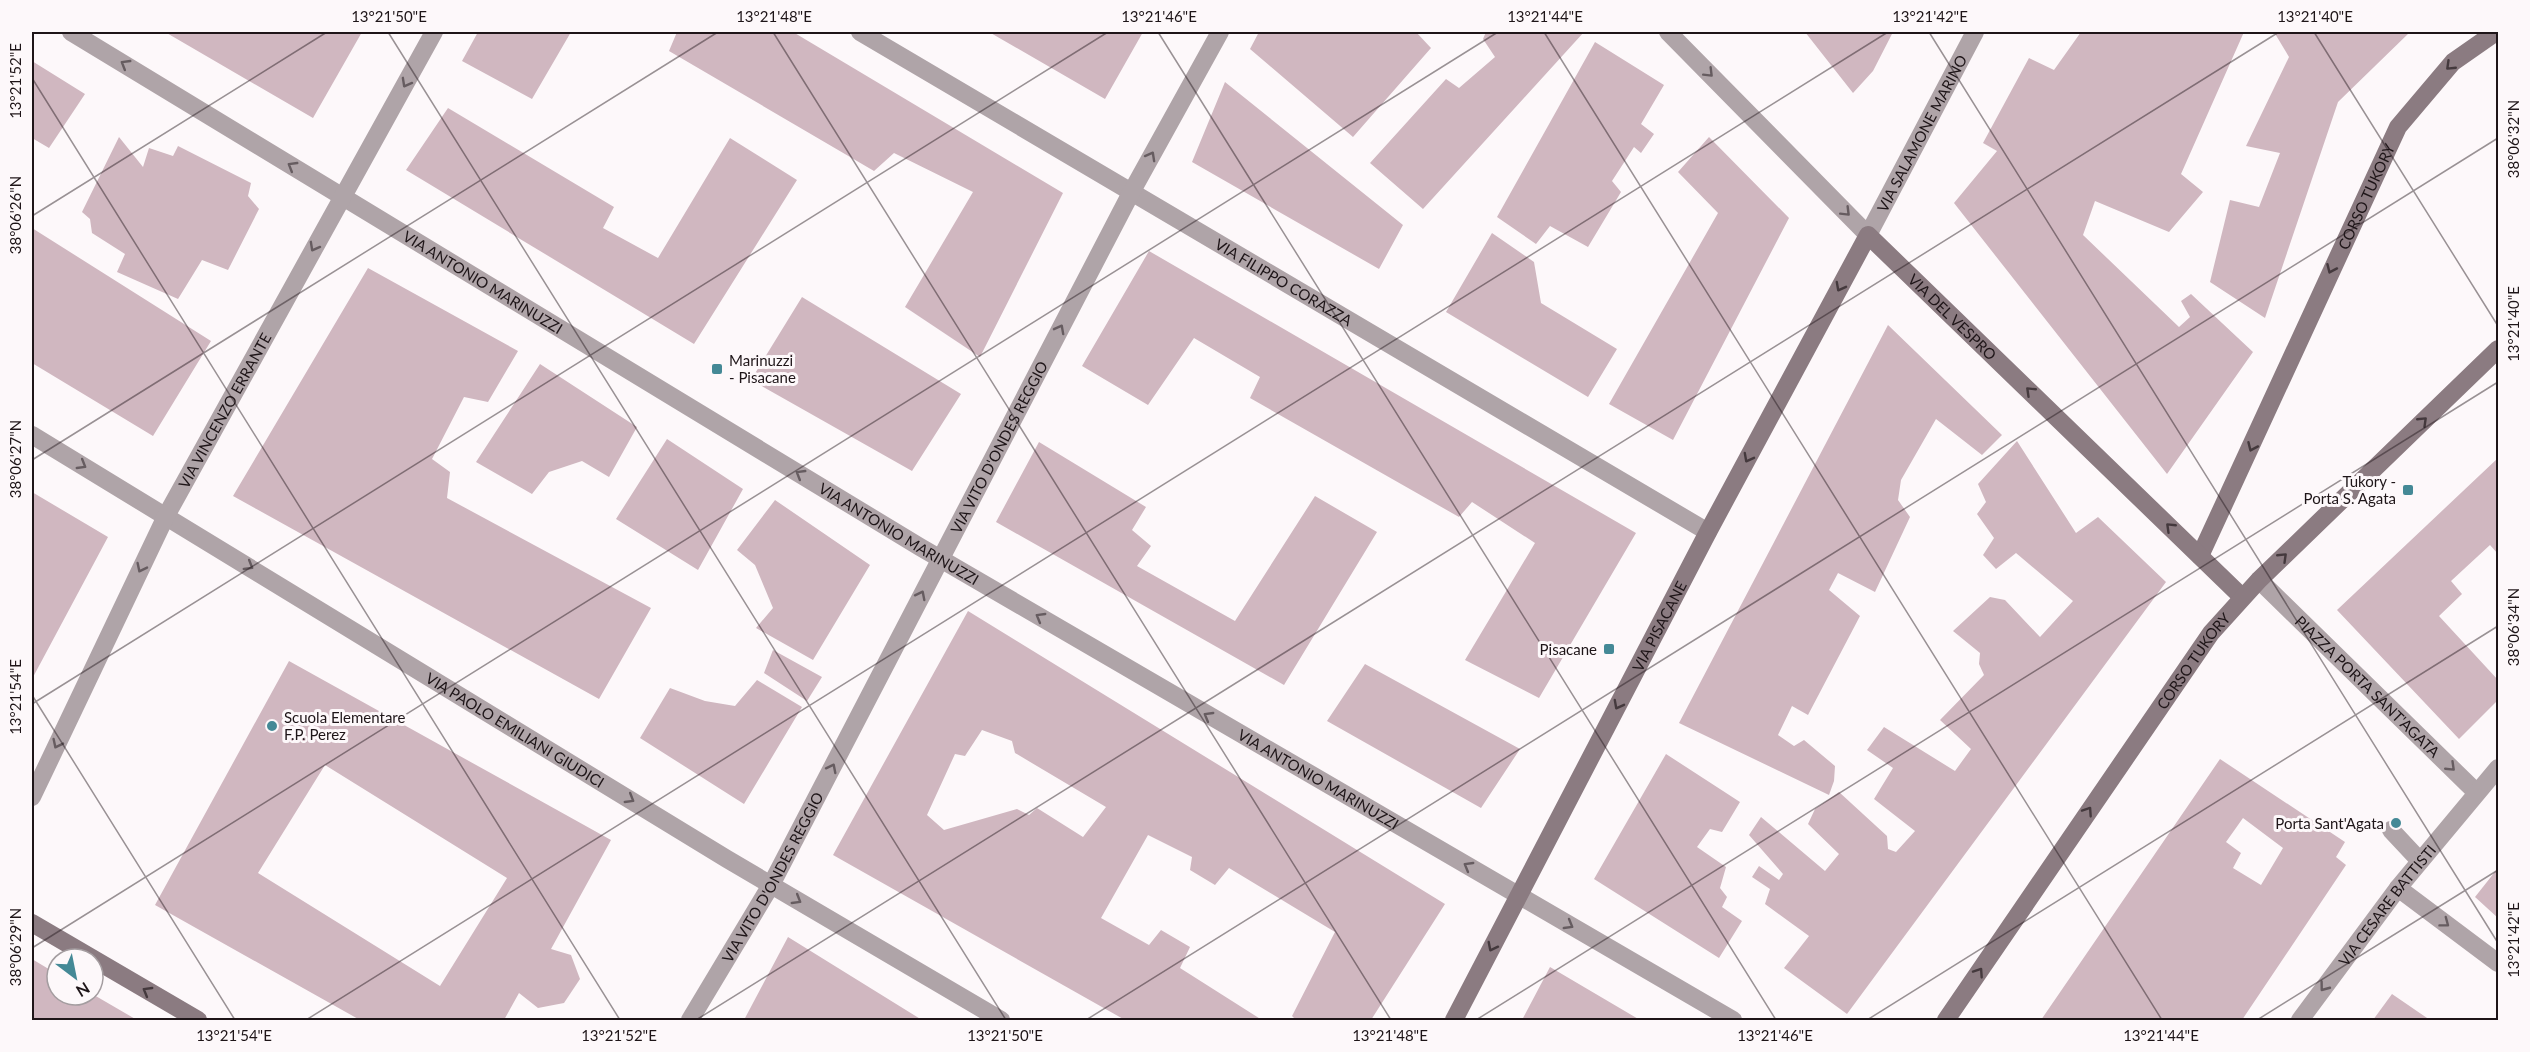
<svg xmlns="http://www.w3.org/2000/svg" width="2530" height="1052" font-family="Lato,sans-serif">
	<style>
		.building { fill: #d0b7c0; fill-rule: evenodd }
		.lines { fill: none; stroke-linecap: round; stroke-linejoin: round }
		.street { stroke: #afa4a8; stroke-width: 18 }
		.secondary { stroke: #8b7b81; stroke-width: 18 }
		.oneway { stroke: #665c60 }
		.oneway2 { stroke: #44393d }
		.ticks { fill: none; stroke: #1e1518; stroke-width: 1.5; stroke-opacity: 0.45 }
		.poi-dot { fill: #448996; stroke: #fdf8fa; stroke-width: 2 }
		.labels { text-anchor: middle; dominant-baseline: central; stroke-width: 6; stroke-linejoin: round; paint-order: stroke }
		.street-label { font-size: 15px; fill: #1e1518; stroke: #fdf8fa }
		.poi-label { font-size: 15px; fill: #1e1518; stroke: #fdf8fa; text-anchor: end }
		.neatline { fill: none; stroke: #1e1518; stroke-width: 2 }
		.ticks-label { font-size: 15px; text-anchor: middle; fill: #1e1518 }
	</style>
	<rect width="100%" height="100%" fill="#fdf8fa"/>
	<path class="building" d="M165,32h197l-49,86z
		M478,32h93l-39,67 -70,-38z
		M677,32h116l270,161 -83,164 -75,-50 68,-115 -79,-39 -20,18 -205,-120z
		M989,32h154l-38,67z
		M1259,32h157l15,16 -78,89 -103,-88z
		M1486,32h98l-161,177 -53,-46 76,-84 13,9 36,-31 -12,-18z
		M1805,32h88l-20,39 -20,22z
		M2081,32h163l-63,142 22,18 -34,40 -74,-31 -12,34 96,92 11,-10 -9,-16 10,-7 62,58 -86,122 -213,-271 43,-52 -14,-8 46,-85 25,12z
		M2274,32h136l-72,70 -73,216 -55,-36 20,-82 29,7 21,-54 -34,-7 43,-89z
		M1595,42l69,43 -23,39 13,10 -13,19 -7,-6 -22,34 9,11 -33,55 -38,-21 -14,18 -39,-27z
		M32,61l53,33 -36,54 -17,-10z
		M1225,82l178,143 -24,44 -187,-107z
		M448,108l166,99 -11,21 55,30 72,-120 67,42 -103,164 -288,-174z
		M119,137l24,30 6,-19 24,8 5,-10 73,37 -3,13 11,13 -31,61 -26,-10 -24,39 -61,-27 8,-18 -33,-21 -2,-14 -8,-7z
		M1709,137l80,81 -116,222 -64,-36 109,-191 -40,-41z
		M32,228l179,113 -58,95 -121,-73z
		M1492,233l42,29 7,41 76,46 -29,48 -142,-85z
		M1149,251l487,282 -97,165 -74,-38 70,-117 -63,-41 -13,15 -209,-119 10,-21 -66,-39 -46,67 -66,-39z
		M368,268l150,83 -30,51 -24,-5 -32,62 18,13 -3,26 204,110 -52,91 -366,-203z
		M802,297l159,97 -49,77 -161,-91z
		M1888,325l114,110 -20,20 -46,-36 -35,61 -3,20 12,17 -35,75 -37,-19 -9,17 31,26 -52,99 -16,-9 -14,29 16,11 10,-6 31,26 -1,15 -5,14 -150,-72z
		M540,364l97,63 -28,50 -27,-16 -33,11 -17,22 -56,-32z
		M667,439l76,50 -45,81 -82,-51z
		M2017,441l59,92 22,-16 68,65 -319,432 -63,-46 25,-32 -44,-32 5,-15 -18,-12 7,-11 20,14 4,-6 -34,-39 12,-18 64,54 14,-17 -31,-30 7,-15 24,-17 48,44 1,13 8,3 19,-21 -41,-32 19,-31 -26,-18 17,-23 71,44 16,-22 -31,-29 44,-45 -5,-11 1,-11 -27,-22 37,-34 15,3 35,37 33,-36 -57,-48 -20,16 -13,-14 11,-17 -17,-24 9,-12 -8,-18z
		M1039,442l107,65 -14,23 19,16 -14,20 98,55 80,-125 62,36 -93,153 -288,-163z
		M2498,458v96l-8,-9 -39,36 11,13 -23,22 59,64v20l-39,39 -122,-129z
		M32,492l76,45 -76,142z
		M775,500l95,65 -57,95 -57,-32 17,-20 -18,-43 -18,-15z
		M968,611l477,293 -74,116h-75l-4,-4 43,-84 -106,-64 -14,17 -25,-15 2,-13 -44,-22 -47,83 48,27 12,-15 29,17 -10,21 82,52h-137l-292,-165zM982,730l30,11 3,12 91,54 -23,30 -46,-29 -8,7 -12,-6 -73,21 -17,-15 28,-61 10,2z
		M773,650l49,27 -15,24 -43,-28z
		M289,661l322,179 -60,109 20,6 9,24 -16,24 -26,5 -19,-15 -15,27h-144l-205,-115zM325,765l182,113 -67,108 -182,-113z
		M1365,664l155,85 -39,59 -154,-87z
		M757,680l45,27 -58,97 -104,-66 30,-50 35,13 30,5z
		M1666,754l74,48 -18,30 -12,-3 -13,18 29,20 -6,21 7,9 -5,10 20,14 -23,37 -125,-79z
		M2220,759l125,83 -9,15 10,8 -104,155h-201zM2243,818l40,30 -22,37 -28,-17 8,-15 -15,-11z
		M2498,868v50l-23,-21z
		M788,937l134,83h-178z
		M32,959l25,15v21h37l43,25h-105z
		M1550,967l90,53h-118z
		M2392,994l38,26h-57z"/>
	<g class="lines">
		<g class="street">
			<path id="s1" d="M71,32l849,515 813,473"/>
			<path id="s2" d="M860,32l848,500"/>
			<path id="s3" d="M1668,32l200,203 107,-203"/>
			<path id="s4" d="M32,435l695,424 274,161"/>
			<path id="s5" d="M2259,580l217,212"/>
			<path id="s6" d="M32,797l134,-281 268,-484"/>
			<path d="M2391,830l29,31"/>
			<path d="M2398,888l100,75"/>
			<path id="s7" d="M690,1020l81,-135 361,-694 88,-159"/>
			<path id="s8" d="M2300,1020l98,-132 100,-120"/>
		</g>
		<g class="secondary">
			<path id="s9" d="M2200,556l198,-429 55,-65 43,-30"/>
			<path d="M32,923l166,97"/>
			<path id="s10" d="M1454,1020l254,-488 160,-297 374,362"/>
			<path id="s11" d="M1946,1020l265,-387 48,-53 239,-231"/>
		</g>
	</g>
	<defs><path id="oneway-chevron" d="M-2-3.5L2.5 0L-2 3.5" fill="none" stroke-width="1.6" stroke-linecap="round" stroke-linejoin="round" transform="scale(1.5)"/></defs>
	<g class="oneway">
		<use href="#oneway-chevron" transform="translate(125 64) rotate(-149)"/>
		<use href="#oneway-chevron" transform="translate(1709 73) rotate(45)"/>
		<use href="#oneway-chevron" transform="translate(406 83) rotate(119)"/>
		<use href="#oneway-chevron" transform="translate(1151 156) rotate(-61)"/>
		<use href="#oneway-chevron" transform="translate(292 166) rotate(-149)"/>
		<use href="#oneway-chevron" transform="translate(1846 212) rotate(45)"/>
		<use href="#oneway-chevron" transform="translate(314 247) rotate(119)"/>
		<use href="#oneway-chevron" transform="translate(1060 329) rotate(-62)"/>
		<use href="#oneway-chevron" transform="translate(82 465) rotate(31)"/>
		<use href="#oneway-chevron" transform="translate(800 474) rotate(-149)"/>
		<use href="#oneway-chevron" transform="translate(249 566) rotate(31)"/>
		<use href="#oneway-chevron" transform="translate(141 568) rotate(116)"/>
		<use href="#oneway-chevron" transform="translate(921 595) rotate(-63)"/>
		<use href="#oneway-chevron" transform="translate(1040 617) rotate(-150)"/>
		<use href="#oneway-chevron" transform="translate(1208 716) rotate(-150)"/>
		<use href="#oneway-chevron" transform="translate(57 744) rotate(116)"/>
		<use href="#oneway-chevron" transform="translate(2451 767) rotate(44)"/>
		<use href="#oneway-chevron" transform="translate(832 768) rotate(-63)"/>
		<use href="#oneway-chevron" transform="translate(630 799) rotate(31)"/>
		<use href="#oneway-chevron" transform="translate(1468 866) rotate(-150)"/>
		<use href="#oneway-chevron" transform="translate(797 900) rotate(31)"/>
		<use href="#oneway-chevron" transform="translate(2445 923) rotate(37)"/>
		<use href="#oneway-chevron" transform="translate(1569 925) rotate(30)"/>
		<use href="#oneway-chevron" transform="translate(2324 987) rotate(127)"/>
	</g>
	<g class="oneway2">
		<use href="#oneway-chevron" transform="translate(2450 66) rotate(136)"/>
		<use href="#oneway-chevron" transform="translate(2331 269) rotate(114)"/>
		<use href="#oneway-chevron" transform="translate(1840 287) rotate(118)"/>
		<use href="#oneway-chevron" transform="translate(2030 391) rotate(-136)"/>
		<use href="#oneway-chevron" transform="translate(2423 421) rotate(-44)"/>
		<use href="#oneway-chevron" transform="translate(2252 447) rotate(114)"/>
		<use href="#oneway-chevron" transform="translate(1748 458) rotate(118)"/>
		<use href="#oneway-chevron" transform="translate(2170 527) rotate(-136)"/>
		<use href="#oneway-chevron" transform="translate(2283 557) rotate(-44)"/>
		<use href="#oneway-chevron" transform="translate(1618 705) rotate(118)"/>
		<use href="#oneway-chevron" transform="translate(2088 811) rotate(-56)"/>
		<use href="#oneway-chevron" transform="translate(1492 947) rotate(117)"/>
		<use href="#oneway-chevron" transform="translate(1979 972) rotate(-56)"/>
		<use href="#oneway-chevron" transform="translate(147 991) rotate(-150)"/>
	</g>
	<path class="ticks" d="M388,32l618,988M773,32l618,988M1158,32l618,988M1544,32l618,988M1929,32l569,911M2314,32l184,294M32,78l588,942M32,216l295,-184M32,460l686,-428M32,695l203,325M32,704l1076,-672M32,948l1466,-916M306,1020l1582,-988M696,1020l1583,-988M1086,1020l1412,-882M1476,1020l1022,-638M1867,1020l631,-394M2257,1020l241,-150"/>
	<g class="poi-dot">
		<rect x="711" y="363" width="12" height="12" rx="3"/>
		<rect x="2402" y="484" width="12" height="12" rx="3"/>
		<rect x="1603" y="643" width="12" height="12" rx="3"/>
		<circle cx="272" cy="726" r="6"/>
		<circle cx="2396" cy="823" r="6"/>
	</g>
	<g class="labels">
		<g class="street-label">
			<text stroke="none"><textPath href="#s3" startOffset="400">VIA SALAMONE MARINO</textPath></text>
			<text stroke="none"><textPath href="#s9" startOffset="396">CORSO TUKORY</textPath></text>
			<text stroke="none"><textPath href="#s1" startOffset="482">VIA ANTONIO MARINUZZI</textPath></text>
			<text stroke="none"><textPath href="#s2" startOffset="492">VIA FILIPPO CORAZZA</textPath></text>
			<text stroke="none"><textPath href="#s10" startOffset="1005">VIA DEL VESPRO</textPath></text>
			<text stroke="none"><textPath href="#s6" startOffset="432">VIA VINCENZO ERRANTE</textPath></text>
			<text stroke="none"><textPath href="#s7" startOffset="651">VIA VITO D'ONDES REGGIO</textPath></text>
			<text stroke="none"><textPath href="#s1" startOffset="968">VIA ANTONIO MARINUZZI</textPath></text>
			<text stroke="none"><textPath href="#s10" startOffset="444">VIA PISACANE</textPath></text>
			<text stroke="none"><textPath href="#s11" startOffset="436">CORSO TUKORY</textPath></text>
			<text stroke="none"><textPath href="#s5" startOffset="152">PIAZZA PORTA SANT'AGATA</textPath></text>
			<text stroke="none"><textPath href="#s4" startOffset="566">VIA PAOLO EMILIANI GIUDICI</textPath></text>
			<text stroke="none"><textPath href="#s1" startOffset="1454">VIA ANTONIO MARINUZZI</textPath></text>
			<text stroke="none"><textPath href="#s7" startOffset="165">VIA VITO D'ONDES REGGIO</textPath></text>
			<text stroke="none"><textPath href="#s8" startOffset="144">VIA CESARE BATTISTI</textPath></text>
		</g>
		<g class="poi-label">
			<text x="729" y="360" text-anchor="start">Marinuzzi<tspan x="729" dy="17">- Pisacane</tspan></text>
			<text x="2396" y="481">Tukory -<tspan x="2396" dy="17">Porta S. Agata</tspan></text>
			<text x="1597" y="649">Pisacane</text>
			<text x="284" y="717" text-anchor="start">Scuola Elementare<tspan x="284" dy="17">F.P. Perez</tspan></text>
			<text x="2384" y="823">Porta Sant'Agata</text>
		</g>
	</g>
	<rect width="2530" height="1052" fill="none" stroke="#fdf8fa" stroke-width="66"/>
	<g transform="translate(75 977) rotate(148)"><circle r="28" fill="#fdf8fa" stroke="#a49da0" stroke-width="1.5"/>
	<path d="M0-4.5L10 22L0 15L-10 22Z" fill="#448996"/>
	<text y="-9" font-size="16" font-weight="bold" text-anchor="middle" fill="#1e1518">N</text>
	</g>
	<rect x="33" y="33" width="2464" height="986" class="neatline"/>
	<g class="ticks-label">
		<text x="389" y="22">13°21'50"E</text>
		<text x="774" y="22">13°21'48"E</text>
		<text x="1159" y="22">13°21'46"E</text>
		<text x="1545" y="22">13°21'44"E</text>
		<text x="1930" y="22">13°21'42"E</text>
		<text x="2315" y="22">13°21'40"E</text>
		<text transform="translate(16 81) rotate(-90)" y="5">13°21'52"E</text>
		<text transform="translate(2514 139) rotate(-90)" y="5">38°06'32"N</text>
		<text transform="translate(16 215) rotate(-90)" y="5">38°06'26"N</text>
		<text transform="translate(2514 324) rotate(-90)" y="5">13°21'40"E</text>
		<text transform="translate(16 459) rotate(-90)" y="5">38°06'27"N</text>
		<text transform="translate(2514 627) rotate(-90)" y="5">38°06'34"N</text>
		<text transform="translate(16 697) rotate(-90)" y="5">13°21'54"E</text>
		<text transform="translate(2514 940) rotate(-90)" y="5">13°21'42"E</text>
		<text transform="translate(16 947) rotate(-90)" y="5">38°06'29"N</text>
		<text x="234" y="1041">13°21'54"E</text>
		<text x="619" y="1041">13°21'52"E</text>
		<text x="1005" y="1041">13°21'50"E</text>
		<text x="1390" y="1041">13°21'48"E</text>
		<text x="1775" y="1041">13°21'46"E</text>
		<text x="2161" y="1041">13°21'44"E</text>
	</g>
</svg>
